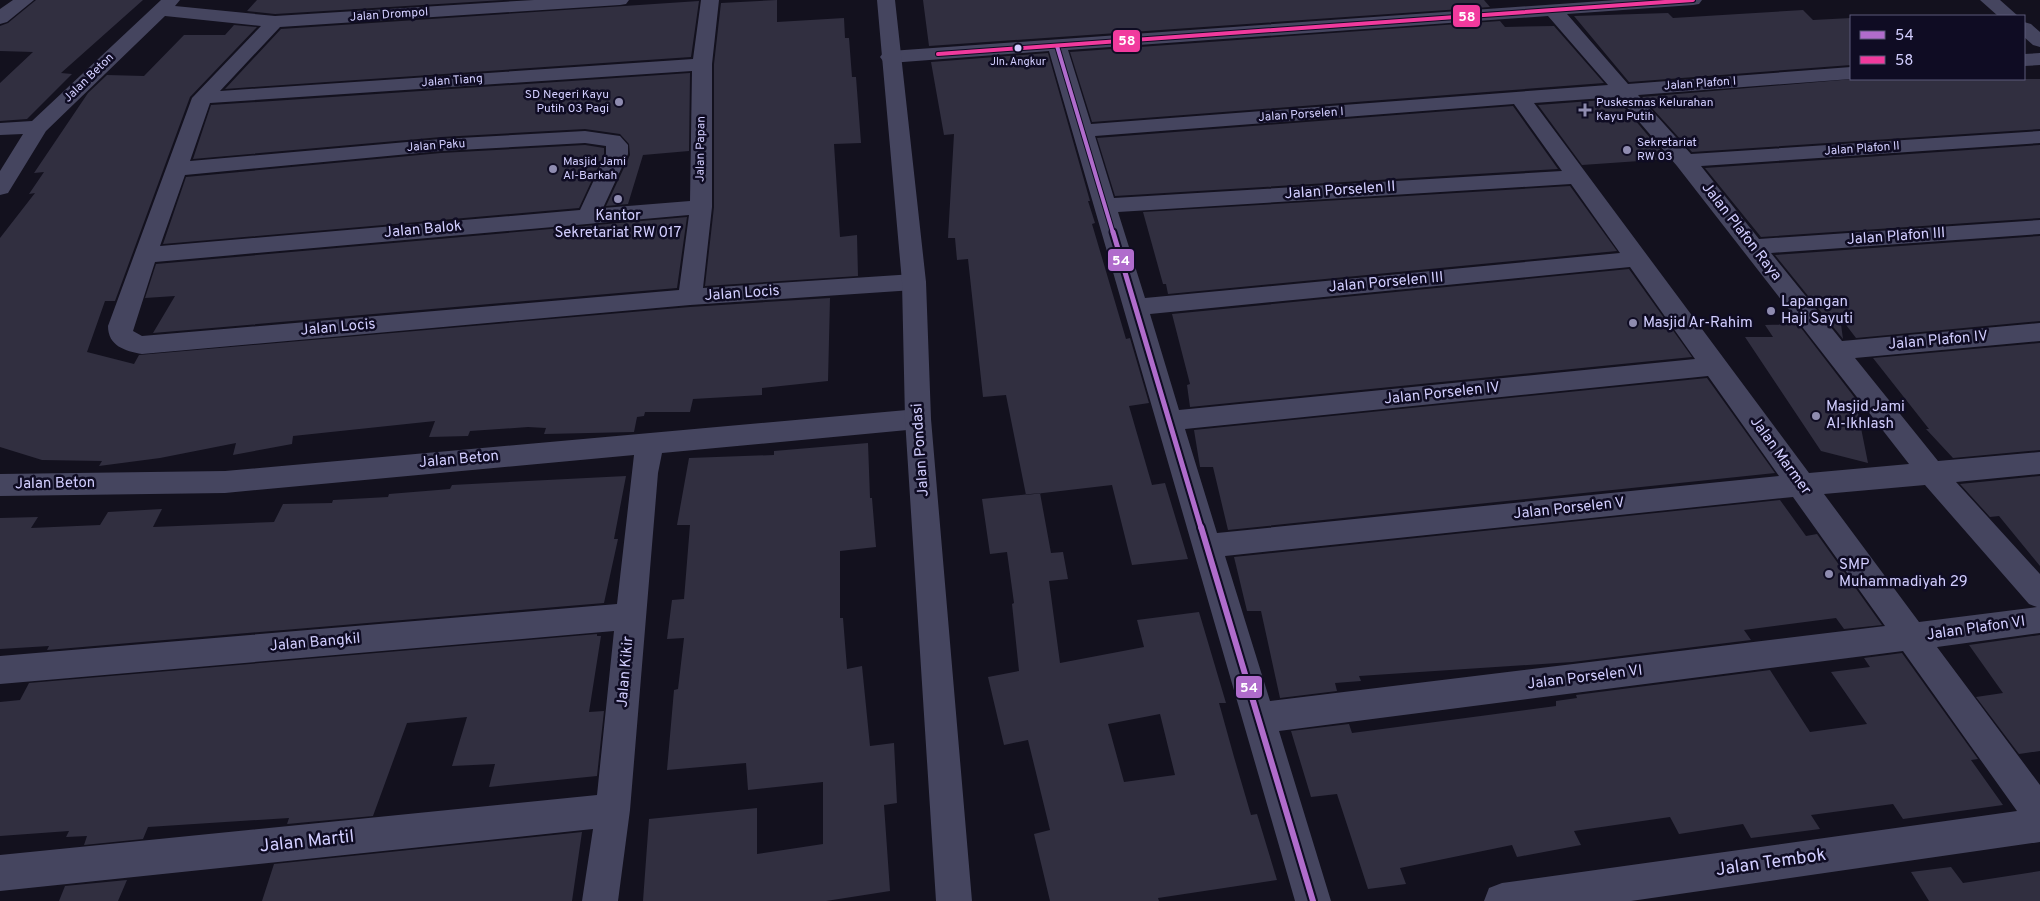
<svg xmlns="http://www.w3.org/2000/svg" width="2040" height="901" font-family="Overpass,sans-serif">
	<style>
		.building { fill: #312f40; fill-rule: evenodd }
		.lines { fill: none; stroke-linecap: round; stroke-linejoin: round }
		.minor { fill: #45455f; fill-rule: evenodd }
		.tertiary { fill: #45455f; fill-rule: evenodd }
		.bus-1-far2-casing { stroke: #0f0c23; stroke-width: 6 }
		.bus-1-far1-casing { stroke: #0f0c23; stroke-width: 9 }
		.bus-1-casing { stroke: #0f0c23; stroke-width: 10 }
		.bus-2-casing { stroke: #0f0c23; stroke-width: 6 }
		.bus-1-far2 { stroke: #b06ccc; stroke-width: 4 }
		.bus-1-far1 { stroke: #b06ccc; stroke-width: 5 }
		.bus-1 { stroke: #b06ccc; stroke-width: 6 }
		.bus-2 { stroke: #f13a9d; stroke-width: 4 }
		.bus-dot { fill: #d2ceff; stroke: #0f0c23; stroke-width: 2 }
		.poi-dot { fill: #8f8cb0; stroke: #0f0c23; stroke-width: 2 }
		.labels { text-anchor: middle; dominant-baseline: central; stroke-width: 5; stroke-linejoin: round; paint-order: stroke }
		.far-bus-label { font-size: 11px; fill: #d2ceff; stroke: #0f0c23 }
		.far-street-label { font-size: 12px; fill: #d2ceff; stroke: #0f0c23 }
		.far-poi-label { font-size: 12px; fill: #d2ceff; stroke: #0f0c23; text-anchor: start }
		.street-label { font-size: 15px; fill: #d2ceff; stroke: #0f0c23 }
		.poi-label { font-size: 15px; fill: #d2ceff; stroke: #0f0c23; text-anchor: start }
		.near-street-label { font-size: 18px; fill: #d2ceff; stroke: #0f0c23 }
		.line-badge { stroke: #0f0c23; stroke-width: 2 }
		.badge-label { font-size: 14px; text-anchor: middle; font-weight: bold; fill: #fff }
	</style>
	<rect width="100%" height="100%" fill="#13111e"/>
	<path class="building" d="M36,0h107l-82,73 11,1 -45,45 -27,2v-38l33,-31 -33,-1v-25l8,-3z
		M257,0h247l-229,14 -28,-3z
		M777,0v22l67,-4 1,20h4l3,39h4l5,66 -27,1 6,93 17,-2 1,41 -153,10 9,-79v-143l7,-61z
		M923,0h561l6,7 -561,39z
		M699,1l-8,56 -466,32 56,-60z
		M1803,10l10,10 38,-2v47l-222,17 -55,-66 94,-3 5,5z
		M1500,21l5,6 49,-1 50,57 -512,39 -22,-70z
		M234,25l23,2 -67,70 -75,204h-10l-18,51 47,12 5,-9 551,-48 140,-9 -2,83 -66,7v7l-69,4 -3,13h-45l-1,4 -7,1 -3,15 -90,2 2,-6 -18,-1 -58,4 -2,5 -39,1 6,-16 -142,15 -1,8 -59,11 3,-12 -76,15 -61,8 3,-5 -60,-1 -42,-13v-209l35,-45 -6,1 15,-22 -10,1 54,-80 19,-18 37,1 40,-41h41z
		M1048,53l42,148h-2l7,22 -3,1 34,115 4,-1 19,65 -20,3 23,79 13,-2 23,76 -56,6 -20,-80 -86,10 -20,-100 -23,2 -15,-138 -11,1 -2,-22h-7l6,-104 -10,1 -13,-73z
		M690,73l-1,78 -46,4 -15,49 -22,2 24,-51 -1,-11 -9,-10 -35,-5 -144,8 -248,22 18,-54z
		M1853,79h187v50l-348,23 -50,-55z
		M1617,99l51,60 -86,6 -44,-60z
		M1513,106l45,63 -443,27 -18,-58z
		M585,145l19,3v6l-25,54 -416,36 23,-67 255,-24z
		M2040,145v73l-279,19 -56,-69z
		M1570,186l47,65 -449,43 -2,-10h-3l-20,-72z
		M687,217l-10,71 -524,45 22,-37 -30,2 11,-34z
		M2040,236v85l-184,17 -16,-21 3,22 -68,-84z
		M1629,269l63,88 -502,50 -3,-22 3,-1 -18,-70z
		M1798,324l57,74 13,65 -47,-12 -76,-114h28l-8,-12z
		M2040,343v107l-87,8 -27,-29h3l-56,-71z
		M1707,378l68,95 -547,57 -15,-63h-13l-6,-37z
		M868,443l2,55h2l4,49 -36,4v67h3l4,51 15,-3 8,80 24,-3 3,60 -13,2 6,86 -64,10h-183l6,-82 108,-11v46l66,-10v-62l-75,8 -2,-27 -79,7 7,-80 4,-1 6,-51 -17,1 5,-39 12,-1 6,-74h-13l12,-67 85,-3v-4z
		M626,476l-12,63h4l-14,64 -557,47 2,-4 -49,3v-131l38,-1 -7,11 69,-3 8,-13 54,-3 -9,18 121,-5 9,-18 49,-1 1,-3 55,-3 1,-3 61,-5 2,-4z
		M2040,476v90l-41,-50 -9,1 -30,-33z
		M1040,493l11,60 12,-1 5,27 -19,2 11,82 84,-16 -7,-27 62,-8 27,91h-7l15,54 17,58 6,-1 20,66 -119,18 1,3h-109l-16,-67 16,-4 -22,-90 -24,5 -16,-68 31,-6 -7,-67 2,-1 -7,-51 -17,2 -8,-55zM1160,714l15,61 -51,7 -16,-58z
		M1780,500l26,36 11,-2 65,91 -38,4 -8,-11 -92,12 7,10 -179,22 -213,14 2,5 -26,2 2,8 -57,7 -19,-87h-14l-13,-54z
		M597,634v2h4l-12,76 15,-1 -7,65 -108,11 6,-23 -43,2 15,-49 -60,6 -34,93 -86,8 2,-6 -141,9 -5,12 -59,6 3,-9 -21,1 3,-6 -69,5v-134l20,-2 9,-17z
		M2040,635v116l-21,3 -43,-57 27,-4 -34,-48z
		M1902,653l76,106 -7,1 32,45 -100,14 -10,-15 -82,11 9,14 -69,9 -8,-14 -64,10 -9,-17 -96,14 7,14 -64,12 -5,-12 -112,23 6,16 -38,5 -31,-95 -26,3 -20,-66 58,-7 3,9 204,-27v-5l21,-3 -1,-3 194,-25 40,62 57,-8 -36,-52 39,-5 -6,-9z
		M582,832l-10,69h-310l12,-37z
		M1951,867l12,16 77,-12v30h-111l-18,-29z
		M127,880l-9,21h-59l6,-15z"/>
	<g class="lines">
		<path class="minor" d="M13,0h21l-27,22 -7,2v-15z
			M161,0h19l-5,6 100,10 259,-16h95l-3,4 -6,1 -340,22 -60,64 473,-32 8,-59h18l-7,64v143l-9,81 211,-14 8,2 4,6 -4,6 -8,2 -224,15 -548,49c-17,-3 -34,-8 -34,-28l84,-228 69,-72 -96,-10 -119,115 -38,62 -8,2v-24l23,-37 -23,1v-12l32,-2zM692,71l-2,130 -87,7 25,-54v-9l-8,-9 -35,-5 -144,8 -251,22 20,-58zM585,143l21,3v8l-26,56 -420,36 25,-71 256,-24zM689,215l-10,75 -537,46 -9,-5 22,-69z
			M1616,0h86l-3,4 -6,1 -126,9 61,70 223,-17v12l-213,16 53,59 349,-23v12l-339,23 58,73 281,-19v14l-269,19 71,88 198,-18v18l-185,17 83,103 102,-9v22l-84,8 84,92v59l-103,14 103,138v57l-409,59h-147l5,-13 13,-5 515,-72 -114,-160 -624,80 52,170h-36l-246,-850 -159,12 -7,-2 -3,-4 3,-4 7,-2zM1548,16l60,69 -517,39 -23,-74zM1618,97l59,69 232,298 -100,9 -275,-370zM1514,104l48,67 -448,27 -19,-62zM1571,184l49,69 -475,45 -27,-86zM1630,267l65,92 -516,51 -29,-96zM1708,376l71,100 -562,57 -32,-104zM1925,485l104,119 8,3 -118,15 -95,-128zM1793,497l92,129 -615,75 -45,-145z
			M1980,0h20l18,16h-20z
			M2024,22l7,2 9,8v15l-7,-2 -9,-8z
			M2040,53v12l-16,1v-12z
			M918,409l9,3 4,7 -4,7 -9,3 -256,24 -4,20 -28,337 -12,91h-36l11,-72 -593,62v-36l597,-60 17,-164 -614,53v-28l617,-52 17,-149 -409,38 -225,3v-22l225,-3z"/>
		<path class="tertiary" d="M877,0h18l31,282 5,137 41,482h-36l-31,-482 -3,-137z"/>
		<g class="bus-1-far2-casing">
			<path id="bus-1-far2" d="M1057,46l56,187"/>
		</g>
		<g class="bus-1-far1-casing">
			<path id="bus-1-far1" d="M1113,232l88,296"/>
		</g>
		<g class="bus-1-casing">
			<path id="bus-1" d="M1201,527l112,374"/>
		</g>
		<g class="bus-2-casing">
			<path id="bus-2" d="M938,54l755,-54"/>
		</g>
		<use href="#bus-1-far2" class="bus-1-far2"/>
		<use href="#bus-1-far1" class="bus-1-far1"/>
		<use href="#bus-1" class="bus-1"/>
		<use href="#bus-2" class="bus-2"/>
	</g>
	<circle class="bus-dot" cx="1018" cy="48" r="4.5"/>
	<g class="poi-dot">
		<circle cx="619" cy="102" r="5"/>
		<path d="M1582.5 102.5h5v5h5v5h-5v5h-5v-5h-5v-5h5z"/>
		<circle cx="1627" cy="150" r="5"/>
		<circle cx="553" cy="169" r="5"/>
		<circle cx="618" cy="199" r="5"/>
		<circle cx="1771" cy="311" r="5"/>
		<circle cx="1633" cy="323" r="5"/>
		<circle cx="1816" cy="416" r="5"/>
		<circle cx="1829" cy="574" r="5"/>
	</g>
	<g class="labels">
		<g class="far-bus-label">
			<text x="1018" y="62">Jln. Angkur</text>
		</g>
		<g class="far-street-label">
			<text transform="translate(389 15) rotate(-4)">Jalan Drompol</text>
			<text transform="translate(89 78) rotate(-44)">Jalan Beton</text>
			<text transform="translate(452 81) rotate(-4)">Jalan Tiang</text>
			<text transform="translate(1700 84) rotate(-4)">Jalan Plafon I</text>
			<text transform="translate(1301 115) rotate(-4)">Jalan Porselen I</text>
			<text transform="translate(436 146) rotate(-4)">Jalan Paku</text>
			<text transform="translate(701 149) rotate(-89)">Jalan Papan</text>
			<text transform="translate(1862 149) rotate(-4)">Jalan Plafon II</text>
		</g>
		<g class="far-poi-label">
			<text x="609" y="95" text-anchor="end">SD Negeri Kayu<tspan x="609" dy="14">Putih 03 Pagi</tspan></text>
			<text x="1596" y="103">Puskesmas Kelurahan<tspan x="1596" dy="14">Kayu Putih</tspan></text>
			<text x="1637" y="143">Sekretariat<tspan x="1637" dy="14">RW 03</tspan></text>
			<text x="563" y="162">Masjid Jami<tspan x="563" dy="14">Al-Barkah</tspan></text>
		</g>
		<g class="street-label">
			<text transform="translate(1340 191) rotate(-4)">Jalan Porselen II</text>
			<text transform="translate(423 230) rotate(-5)">Jalan Balok</text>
			<text transform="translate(1741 232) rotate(52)">Jalan Plafon Raya</text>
			<text transform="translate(1896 237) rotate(-4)">Jalan Plafon III</text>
			<text transform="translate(1386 283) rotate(-5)">Jalan Porselen III</text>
			<text transform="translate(742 294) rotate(-4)">Jalan Locis</text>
			<text transform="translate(338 328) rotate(-5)">Jalan Locis</text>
			<text transform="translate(1938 341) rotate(-5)">Jalan Plafon IV</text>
			<text transform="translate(1442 394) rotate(-6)">Jalan Porselen IV</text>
			<text transform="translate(921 450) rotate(-94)">Jalan Pondasi</text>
			<text transform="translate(1780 456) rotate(54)">Jalan Marmer</text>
			<text transform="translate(459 460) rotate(-5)">Jalan Beton</text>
			<text transform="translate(55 484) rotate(-1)">Jalan Beton</text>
			<text transform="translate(1569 509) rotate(-6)">Jalan Porselen V</text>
			<text transform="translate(1976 629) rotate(-8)">Jalan Plafon VI</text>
			<text transform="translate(315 643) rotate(-5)">Jalan Bangkil</text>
			<text transform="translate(626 672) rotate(-85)">Jalan Kikir</text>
			<text transform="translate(1585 678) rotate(-7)">Jalan Porselen VI</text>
		</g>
		<g class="poi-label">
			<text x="618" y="216" text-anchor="middle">Kantor<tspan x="618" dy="17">Sekretariat RW 017</tspan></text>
			<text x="1781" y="302">Lapangan<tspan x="1781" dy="17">Haji Sayuti</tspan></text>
			<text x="1643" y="323">Masjid Ar-Rahim</text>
			<text x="1826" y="407">Masjid Jami<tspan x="1826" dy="17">Al-Ikhlash</tspan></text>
			<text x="1839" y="565">SMP<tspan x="1839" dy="17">Muhammadiyah 29</tspan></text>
		</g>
		<g class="near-street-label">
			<text transform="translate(307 842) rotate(-6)">Jalan Martil</text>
			<text transform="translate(1771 863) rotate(-8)">Jalan Tembok</text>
		</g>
	</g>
	<g class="line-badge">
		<rect x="1452" y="4" width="29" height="24" rx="5" fill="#f13a9d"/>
		<rect x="1112" y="29" width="29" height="24" rx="5" fill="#f13a9d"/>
		<rect x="1107" y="248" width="28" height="24" rx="5" fill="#b06ccc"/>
		<rect x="1235" y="675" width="28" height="24" rx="5" fill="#b06ccc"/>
	</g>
	<g class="badge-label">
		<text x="1467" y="21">58</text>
		<text x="1127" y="45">58</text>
		<text x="1121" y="265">54</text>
		<text x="1249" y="692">54</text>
	</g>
	<rect x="1850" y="15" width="175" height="65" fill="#0f0c23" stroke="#5d5a7b"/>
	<rect x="1860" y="31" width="25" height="8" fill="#b06ccc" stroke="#5d5a7b"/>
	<text x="1895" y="40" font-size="15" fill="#d2ceff">54</text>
	<rect x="1860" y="56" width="25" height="8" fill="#f13a9d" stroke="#5d5a7b"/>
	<text x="1895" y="65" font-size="15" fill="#d2ceff">58</text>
</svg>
